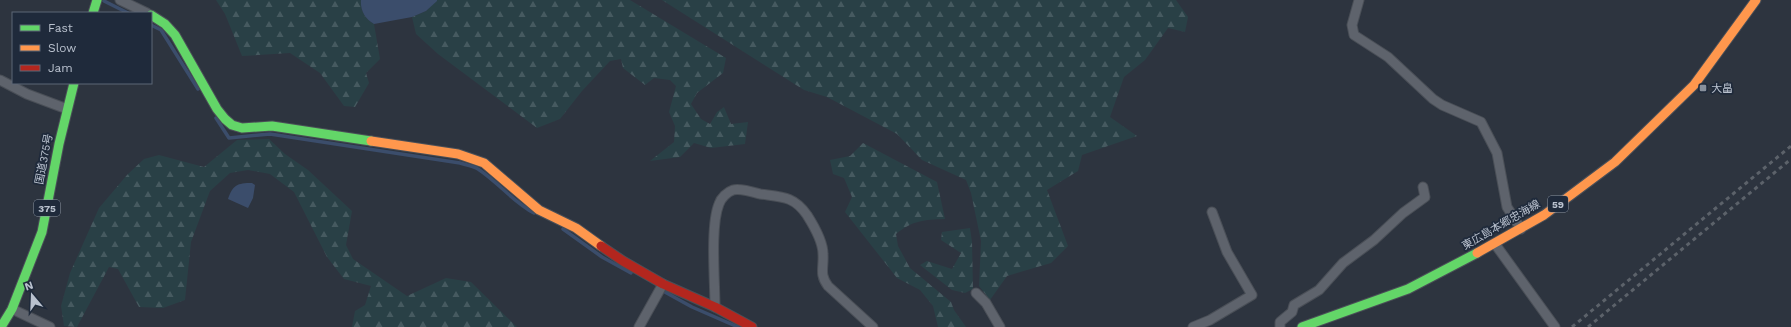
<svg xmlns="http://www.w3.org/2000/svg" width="1791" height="327" font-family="'Work Sans','Noto Sans JP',sans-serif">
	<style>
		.forest { fill: url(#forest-firs) }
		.water { fill: #3b4d6b }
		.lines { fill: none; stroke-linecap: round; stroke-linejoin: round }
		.stream { stroke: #3b4d6b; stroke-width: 3.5 }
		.street-casing { stroke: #4a4f57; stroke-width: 11 }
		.fast-casing { stroke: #4a4f57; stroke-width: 11 }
		.slow-casing { stroke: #4a4f57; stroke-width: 11 }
		.jam-casing { stroke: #4a4f57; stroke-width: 11 }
		.street { stroke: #5e636c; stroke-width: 9 }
		.fast { stroke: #63d668; stroke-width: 9 }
		.slow { stroke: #ff974d; stroke-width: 9 }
		.jam { stroke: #b3261e; stroke-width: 9 }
		.rail { stroke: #5c626a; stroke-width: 3; stroke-dasharray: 4 4; stroke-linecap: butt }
		.poi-dot { fill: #88909c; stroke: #1f2a3b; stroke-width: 1.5 }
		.labels { text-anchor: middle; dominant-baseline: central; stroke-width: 3.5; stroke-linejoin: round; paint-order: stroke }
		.shield { fill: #1f2a3b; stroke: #8b94a2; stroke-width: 1 }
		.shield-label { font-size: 10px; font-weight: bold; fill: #b9c1ce }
		.poi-label { font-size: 11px; fill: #b9c1ce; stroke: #1f2a3b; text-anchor: start }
		.street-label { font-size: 11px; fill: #b9c1ce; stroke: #1f2a3b }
	</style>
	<defs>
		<pattern id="forest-firs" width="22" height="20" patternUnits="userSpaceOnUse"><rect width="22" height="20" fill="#294046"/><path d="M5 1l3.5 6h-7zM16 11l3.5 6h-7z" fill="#465a60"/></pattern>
	</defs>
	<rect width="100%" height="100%" fill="#2d343f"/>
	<path class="forest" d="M216,0h145c-1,10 4,19 13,24l6,35 -14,14 3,10 -14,24 -11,-1 -24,-33 -30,-20 -48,3 -17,-42z
		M437,0h193l96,58 -3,15 -26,20 -6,11 10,15 9,5 7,-12 7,-5 7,17 17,-2 -3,22 -34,4 -17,-5 -14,14 -30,4 24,-19 1,-16 -6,-14 7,-26 -6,-6 -16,-2 -9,7 -22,-17 -2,-9 -11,2 -28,30 -22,28 -23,9 -99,-74 -22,-20 -4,-17 14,-6z
		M662,0h514l12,17 -3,15 -17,-4 -23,32 -21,17 -14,40 27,19 -55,19 -4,16 -31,19 21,56 -17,17 -44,13 -17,24 -11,-14 2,-45 -10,-48 -5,-13 -44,-20 -25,-26 -70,-37 -23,-7z
		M269,139l16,15 23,16 44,41 -6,34 7,14 54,37 39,-18 25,4 46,45h-165l3,-16 10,-6 6,-19 -27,-7 -17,-22 -33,-65 -24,-18 -22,-4 -18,3 -20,18 -19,51 -6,58 -22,8 -24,-1 -21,-38 -9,-2 -32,60 -13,-1 -3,-20 9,-33 29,-65 28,-33 17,-16 15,-4 45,12 33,-27z
		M863,143l74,39 8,37c-21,1 -32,1 -49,15l2,12 12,22 41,34 3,8 12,17h-28l-5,-21 -13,-16 -23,-12 -52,-66 7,-15 -8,-19 -11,-4 -3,-14 20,-4z
		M970,228l2,14 1,47 -8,4 -13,-3 -32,-25 7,-4 25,8 9,-16 -20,-13 1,-8z"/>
	<path class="water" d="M361,0h76v1l-11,10 -14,6 -38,7c-9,-5 -14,-14 -13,-24z
		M252,183l3,2 -2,13 -5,10 -20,-9c5,-14 9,-16 24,-16z"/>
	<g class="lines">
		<path class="stream" d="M104,1l24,12
			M151,25l10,5 37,59
			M216,118l13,20 41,-4 190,29c6,2 13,3 18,6 20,13 35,33 56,44
			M563,229l39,28 29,16
			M663,291l29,16 46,20"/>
		<g class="street-casing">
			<path id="street" d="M120,0l27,13
				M1359,0l-7,25 2,10 34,22 45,42 9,6 39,17 16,31 10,54 14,22
				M0,80l27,14 40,15
				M1495,244l60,83
				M976,293l10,10 14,24
				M715,307c0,-26 -5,-81 4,-103 2,-6 8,-12 14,-14 7,-2 20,2 27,4 22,3 34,2 47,21 7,11 16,27 16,39 1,14 -4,20 5,32l45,41
				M12,309l38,18
				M639,327l24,-43
				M1193,327l17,-7 42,-25 -25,-43 -15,-40
				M1280,327v-5l12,-10 2,-7 25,-15 24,-27 31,-23 29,-27 22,-16 -2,-10"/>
		</g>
		<g class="fast-casing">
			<path id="fast" d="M93,13l4,-13
				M151,15l14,9 10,11 42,74 8,10 7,6 10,3 30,-2 99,15
				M1,327l11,-18 30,-77 17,-88 15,-61
				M1302,327l106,-38 69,-36"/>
		</g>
		<g class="slow-casing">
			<path id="slow" d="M371,141l87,13 26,9 55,47 37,18 25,18
				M1477,253l67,-38 71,-53 79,-77 62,-85"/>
		</g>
		<g class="jam-casing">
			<path id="jam" d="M601,246l22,15 40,23 52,23 37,20"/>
		</g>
		<use href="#street" class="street"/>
		<use href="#fast" class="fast"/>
		<use href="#slow" class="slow"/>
		<use href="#jam" class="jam"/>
		<path class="rail" d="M1572,327l219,-181
			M1588,327l203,-168"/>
	</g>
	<rect class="poi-dot" x="1699" y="84" width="8" height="8" rx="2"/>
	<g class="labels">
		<g class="shield">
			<rect x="1548" y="196" width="20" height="16" rx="3"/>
			<rect x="34" y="200" width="26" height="16" rx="3"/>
		</g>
		<g class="shield-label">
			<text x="1558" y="204">59</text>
			<text x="47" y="208">375</text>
		</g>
		<g class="poi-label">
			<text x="1711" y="88">大畠</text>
		</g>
		<g class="street-label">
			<text transform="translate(44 159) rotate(-79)">国道375号</text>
			<text transform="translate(1501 225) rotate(-30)">東広島本郷忠海線</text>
		</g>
	</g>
	<rect x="12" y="12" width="140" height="72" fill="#1f2a3b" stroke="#5d6676"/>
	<rect x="20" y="25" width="20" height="6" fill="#63d668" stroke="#5d6676"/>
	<text x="48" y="32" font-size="12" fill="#b9c1ce">Fast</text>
	<rect x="20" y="45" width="20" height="6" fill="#ff974d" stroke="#5d6676"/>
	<text x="48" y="52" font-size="12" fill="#b9c1ce">Slow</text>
	<rect x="20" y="65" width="20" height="6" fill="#b3261e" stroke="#5d6676"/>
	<text x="48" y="72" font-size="12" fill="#b9c1ce">Jam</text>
	<g transform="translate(32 295) rotate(341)" stroke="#1f2a3b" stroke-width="3" paint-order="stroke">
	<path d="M0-3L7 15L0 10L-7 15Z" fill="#b9c1ce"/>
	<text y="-6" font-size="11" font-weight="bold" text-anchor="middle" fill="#b9c1ce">N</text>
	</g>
</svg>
